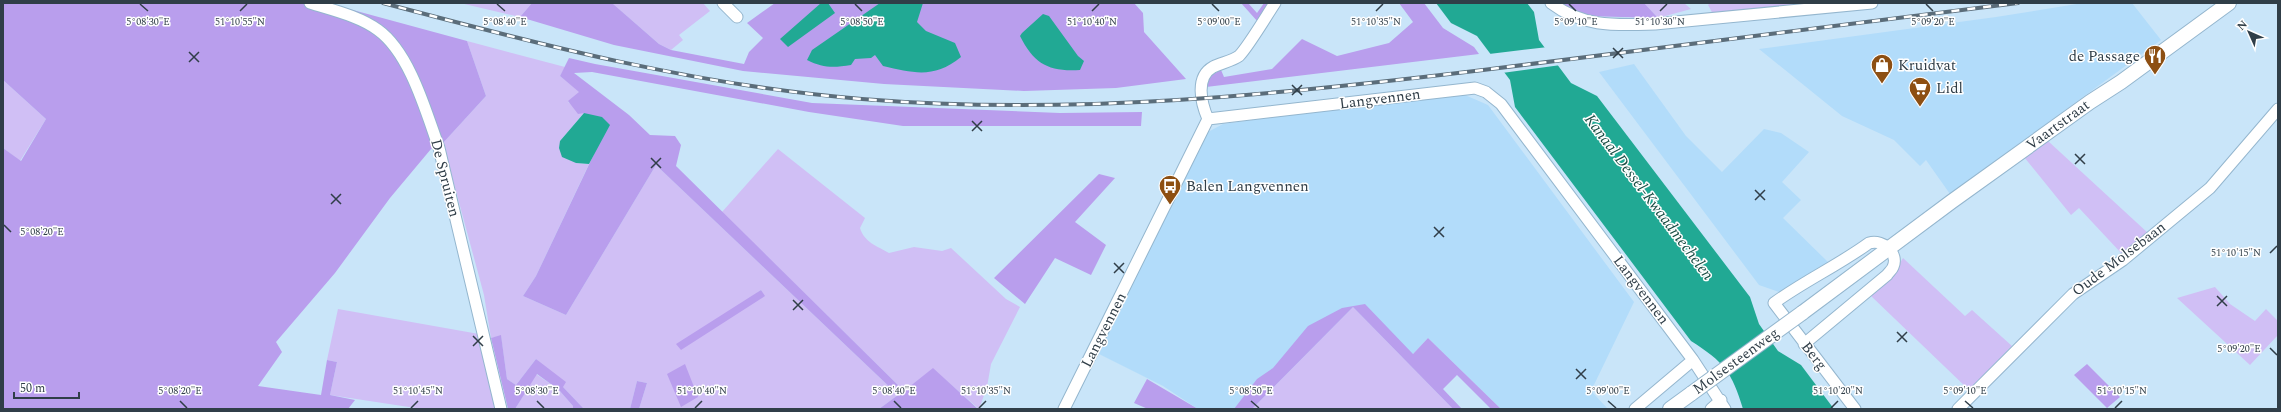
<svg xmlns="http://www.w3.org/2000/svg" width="2281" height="412" font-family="Spectral,serif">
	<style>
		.built { fill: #b2dcfa }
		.green { fill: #d0bff5; fill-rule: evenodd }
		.forest { fill: #b99eed }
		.water { fill: #21a994 }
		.pier { fill: #c9e5f9 }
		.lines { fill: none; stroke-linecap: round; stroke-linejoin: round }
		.minor-casing { stroke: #94b6ce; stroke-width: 13 }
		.major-casing { stroke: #94b6ce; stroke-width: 16 }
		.minor { stroke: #fff; stroke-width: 11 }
		.major { stroke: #fff; stroke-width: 14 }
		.rail-casing { stroke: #5b6d7a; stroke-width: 4 }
		.rail { stroke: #fff; stroke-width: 2.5; stroke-dasharray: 8; stroke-linecap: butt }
		.major-bridge-casing { stroke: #94b6ce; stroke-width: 16; stroke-linecap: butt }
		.major-bridge { stroke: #fff; stroke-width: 14 }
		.ticks { fill: none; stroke: #303e48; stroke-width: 1.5 }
		.labels { text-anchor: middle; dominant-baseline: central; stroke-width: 3; stroke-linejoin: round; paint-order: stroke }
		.poi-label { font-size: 15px; fill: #303e48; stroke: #fff; text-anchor: start }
		.street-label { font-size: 15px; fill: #303e48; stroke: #fff }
		.water-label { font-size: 16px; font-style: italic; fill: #194e44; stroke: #fff }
		.ticks-label { font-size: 10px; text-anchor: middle; fill: #303e48; stroke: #fff; stroke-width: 3; stroke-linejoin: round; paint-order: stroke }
	</style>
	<rect width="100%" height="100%" fill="#c9e5f9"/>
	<path class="built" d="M2083,3h49l29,37 -211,154 -24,-34 -6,6 -26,-26 -52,-24 -83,-67 237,-32z
		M1634,64l52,72 36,36 42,-43 17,4 28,19 -27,30 19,18 -18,18 46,45 -50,29 -20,-7 -160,-213z
		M1440,95h25l23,10 146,197 -43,89 17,18h-107l-73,-71 -20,21 -55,-52 -101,102h-54l-35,-23 -66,-33 100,-206 11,-15 15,-8z"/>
	<path class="green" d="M460,3h72l-12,14z
		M703,3l7,8 -31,24 4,5 -12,10 -12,-6 -46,-40z
		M1644,3h40l7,6 -33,9z
		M1710,3h109l-106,11 -5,-9z
		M467,41l98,26 -5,9 20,16 -12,10 16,11 -24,28 16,22 13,1 -53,112 -13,20 43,19 90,-150 242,230 -19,14h-240l8,-26 -10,-2 -7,28h-46l-48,-50 -20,26 -9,-6 -6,-43 -10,2 -7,-43 -41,-152 43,-47zM761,290l3,6 -83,53z
		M3,80l43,39 -26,42 -17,-13z
		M2048,141l100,92 -26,21 -43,-46 -8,7 -47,-58z
		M778,149l87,69 -5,10c4,14 17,18 29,25l25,-6 28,4 9,-3 55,51 14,8 -29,57 -4,23 -8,22 -46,-40 -29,22 -182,-179z
		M1903,258l62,58 7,-6 40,36 -43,44 -99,-95 27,-27z
		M2215,287l15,17 25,17 11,-12 12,12v14l-28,30 -73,-67z
		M1353,307l100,102h-201z
		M338,309l141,25 18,75h-75l-92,-14 7,-33 -10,-2z
		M536,374l23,16 14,16v3h-58z"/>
	<path class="forest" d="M3,3h324l140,38 19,55 -43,47 -12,6 -41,49 -55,75 -59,69 6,10 -24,34 63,9 6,-35 10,2 -7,33 25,5 -7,9h-345v-261l18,13 25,-42 -43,-39z
		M532,3h80l47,41 12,6 73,14 5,-12 14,-14 -16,-15 28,-20h359l9,10 1,19 42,47 -70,9 -92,3 -140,-7 -141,-13 -129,-26 -94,-28z
		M1241,3h7l9,10 7,-10h8l-14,19z
		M1399,3h25l19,25 31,19 5,7 -273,33 3,-11 12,-6 3,7 48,-8 30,-30 35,17 52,-13 24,-21z
		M1561,3h83l14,15 -73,-2z
		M569,58l26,6 217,39 248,10 82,-1 -1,14h-238l-94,-14 -217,-40 -18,1 55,42 21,20 25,1 6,9 -5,21 228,225 29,-23 45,41h-99l19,-14 -242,-230 -90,150 -43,-19 13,-20 58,-122 -10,-41 -6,1 -10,-13 11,-9 -19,-16z
		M1099,174l16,4 -40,44 31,23 -15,30 -36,-17 -30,46 -31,-26z
		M761,290l4,6 -84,54 -5,-6z
		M1365,304l48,50 15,-16 73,71h-10l-34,-34 -14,14 19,20h-9l-100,-102 -101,102h-18l23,-30 16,-11 35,-42 34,-18z
		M501,335l6,44 9,6 20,-26 30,23 -3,5 21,22h-11v-3l-14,-16 -22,-16 -22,35h-7l-17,-71z
		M685,364l13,33 -17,10 -14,-33z
		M2087,364l33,33 -13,11 -33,-33z
		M1147,379l51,30h-50l-14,-6z
		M637,381l10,2 -8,26h-9z"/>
	<path class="water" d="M821,3h7l7,10 -47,34 -8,-8z
		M880,3h43l-6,19 9,9 29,12 6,14c-27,22 -47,16 -78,9l-8,-11 -4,3 -16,1 -4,6c-18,3 -28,3 -44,-5l5,-10z
		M1436,3h91l7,9 5,28 32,43 26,13 153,201 9,27 19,27 23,14 33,44h-91c-11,-37 -19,-47 -52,-68l-176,-234 -5,-27 -33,-44 -26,-13z
		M1043,14l6,2 29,40 6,5 -4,9c-31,2 -46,-6 -60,-34l2,-3z
		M584,113l18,4 8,8 -21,39 -13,-1 -14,-6 -3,-9 1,-7z"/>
	<path class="pier" d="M1548,47l13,18 -59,8 -13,-19z"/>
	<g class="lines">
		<g class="minor-casing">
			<path id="minor" d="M310,3c22,7 49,13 68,27 32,23 48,82 61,118l62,261
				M723,3l14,14
				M1551,3c33,25 66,22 104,21l217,-21
				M1208,119l267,-31 11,4 15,12 192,256 32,49
				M1208,119c-7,-16 -13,-42 5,-52 8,-4 19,-6 26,-11 9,-9 28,-41 36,-53
				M1804,344l83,-69c1,-2 5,-5 6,-8 6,-13 -9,-28 -24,-24 -30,22 -65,38 -95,60l81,106
				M1064,409l144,-290
				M1635,409l58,-49
				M1711,409l10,-9
				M1958,409l115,-115 50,-34 87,-72 68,-79"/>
		</g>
		<g class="major-casing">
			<path id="major" d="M1802,313l149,-111 139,-100 31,-20 108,-79
				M1670,409l22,-16"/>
		</g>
		<use href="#minor" class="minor"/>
		<use href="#major" class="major"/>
		<g class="rail-casing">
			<path id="rail" d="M383,3c158,42 316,83 479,96 209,17 414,-4 621,-29 178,-22 357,-45 535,-67"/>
		</g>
		<use href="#rail" class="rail"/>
		<g class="major-bridge-casing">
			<path id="major-bridge" d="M1692,393l110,-80"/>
		</g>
		<use href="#major-bridge" class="major-bridge"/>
	</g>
	<path class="ticks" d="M140,4l8,7M497,4l8,7M855,4l7,7M1212,4l7,7M1569,4l7,7M1926,4l7,7M240,11l7,-7M1092,11l7,-7M1376,11l7,-7M1660,11l7,-7M1613,48l10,10M189,52l10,10M1613,58l10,-10M189,62l10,-10M1292,85l10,10M1292,95l10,-10M972,121l10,10M972,131l10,-10M2075,154l10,10M651,158l10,10M2075,164l10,-10M651,168l10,-10M1755,190l10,10M331,194l10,10M1755,200l10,-10M331,204l10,-10M4,225l7,7M1434,227l10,10M1434,237l10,-10M2270,253l7,-7M1114,263l10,10M1114,273l10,-10M2217,296l10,10M793,300l10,10M2217,306l10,-10M793,310l10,-10M1897,332l10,10M473,336l10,10M1897,342l10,-10M473,346l10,-10M2270,348l7,7M1576,369l10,10M1576,379l10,-10M180,401l7,7M537,401l7,7M894,401l7,7M1251,401l8,7M1608,401l8,7M1965,401l8,7M411,408l7,-7M695,408l7,-7M979,408l7,-7M1831,408l7,-7M2115,408l7,-7"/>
	<defs>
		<g id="restaurant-pin" transform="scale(1.15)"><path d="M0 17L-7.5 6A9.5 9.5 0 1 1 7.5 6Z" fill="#8d4f12" stroke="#fff"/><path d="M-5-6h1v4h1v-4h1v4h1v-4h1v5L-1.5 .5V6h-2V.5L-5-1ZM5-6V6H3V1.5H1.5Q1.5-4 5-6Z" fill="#fff"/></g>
		<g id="shop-pin" transform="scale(1.15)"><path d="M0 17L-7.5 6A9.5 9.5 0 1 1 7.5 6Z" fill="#8d4f12" stroke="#fff"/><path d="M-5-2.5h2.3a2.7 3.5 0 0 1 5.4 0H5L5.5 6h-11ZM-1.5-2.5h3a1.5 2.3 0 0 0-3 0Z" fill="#fff"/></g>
		<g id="supermarket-pin" transform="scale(1.15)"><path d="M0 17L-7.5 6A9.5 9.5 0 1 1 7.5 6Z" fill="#8d4f12" stroke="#fff"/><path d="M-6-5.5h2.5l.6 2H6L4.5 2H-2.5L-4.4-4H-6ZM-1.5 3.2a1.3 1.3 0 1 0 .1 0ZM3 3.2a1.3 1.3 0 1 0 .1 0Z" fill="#fff"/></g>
		<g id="bus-pin" transform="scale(1.15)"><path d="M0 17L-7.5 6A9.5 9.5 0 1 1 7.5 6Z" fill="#8d4f12" stroke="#fff"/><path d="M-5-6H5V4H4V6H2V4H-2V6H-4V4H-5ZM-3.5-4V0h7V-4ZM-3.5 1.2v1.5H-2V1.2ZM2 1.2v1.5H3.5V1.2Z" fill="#fff"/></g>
	</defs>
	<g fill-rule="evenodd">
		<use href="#restaurant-pin" x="2155" y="56"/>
		<use href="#shop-pin" x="1882" y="65"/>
		<use href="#supermarket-pin" x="1920" y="88"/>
		<use href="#bus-pin" x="1170" y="186"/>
	</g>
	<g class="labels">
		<g class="poi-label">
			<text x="2140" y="56" text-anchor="end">de Passage</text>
			<text x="1898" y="65">Kruidvat</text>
			<text x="1936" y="88">Lidl</text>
			<text x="1186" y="186">Balen Langvennen</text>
		</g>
		<g class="street-label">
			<text transform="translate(1380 99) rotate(-7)">Langvennen</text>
			<text transform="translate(2058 125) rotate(-36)">Vaartstraat</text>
			<text transform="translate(445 178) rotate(76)">De Spruiten</text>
			<text transform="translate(2119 259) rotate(-37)">Oude Molsebaan</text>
			<text transform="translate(1641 290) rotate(53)">Langvennen</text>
			<text transform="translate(1104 330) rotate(-63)">Langvennen</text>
			<text transform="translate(1814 356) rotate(52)">Berg</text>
			<text transform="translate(1736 361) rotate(-36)">Molsesteenweg</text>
		</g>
		<g class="water-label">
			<text transform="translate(1649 197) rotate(53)">Kanaal Dessel-Kwaadmechelen</text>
		</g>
	</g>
	<g class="ticks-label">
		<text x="1933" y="25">5°09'20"E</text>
		<text x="148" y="25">5°08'30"E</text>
		<text x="240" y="25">51°10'55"N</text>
		<text x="505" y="25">5°08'40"E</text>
		<text x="862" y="25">5°08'50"E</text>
		<text x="1092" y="25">51°10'40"N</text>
		<text x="1219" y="25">5°09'00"E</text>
		<text x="1376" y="25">51°10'35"N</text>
		<text x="1576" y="25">5°09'10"E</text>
		<text x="1660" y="25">51°10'30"N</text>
		<text x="42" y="235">5°08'20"E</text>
		<text x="2236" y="256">51°10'15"N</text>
		<text x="2239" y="352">5°09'20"E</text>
		<text x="180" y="394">5°08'20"E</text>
		<text x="418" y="394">51°10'45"N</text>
		<text x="537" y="394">5°08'30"E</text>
		<text x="702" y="394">51°10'40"N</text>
		<text x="894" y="394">5°08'40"E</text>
		<text x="986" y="394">51°10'35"N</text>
		<text x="1251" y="394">5°08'50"E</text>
		<text x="1608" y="394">5°09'00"E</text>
		<text x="1838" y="394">51°10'20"N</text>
		<text x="1965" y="394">5°09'10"E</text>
		<text x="2122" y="394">51°10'15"N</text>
	</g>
	<rect width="2281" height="412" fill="none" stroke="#303e48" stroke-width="8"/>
	<g transform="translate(2249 32) rotate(315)" stroke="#ffffff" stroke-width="3" paint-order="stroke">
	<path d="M0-3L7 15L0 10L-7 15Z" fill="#303e48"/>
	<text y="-6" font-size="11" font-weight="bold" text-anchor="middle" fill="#303e48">N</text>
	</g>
	<path d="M14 392v6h65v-6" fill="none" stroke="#303e48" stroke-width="2"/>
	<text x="20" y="392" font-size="12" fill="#303e48" stroke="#ffffff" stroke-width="3" paint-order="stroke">50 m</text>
</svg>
